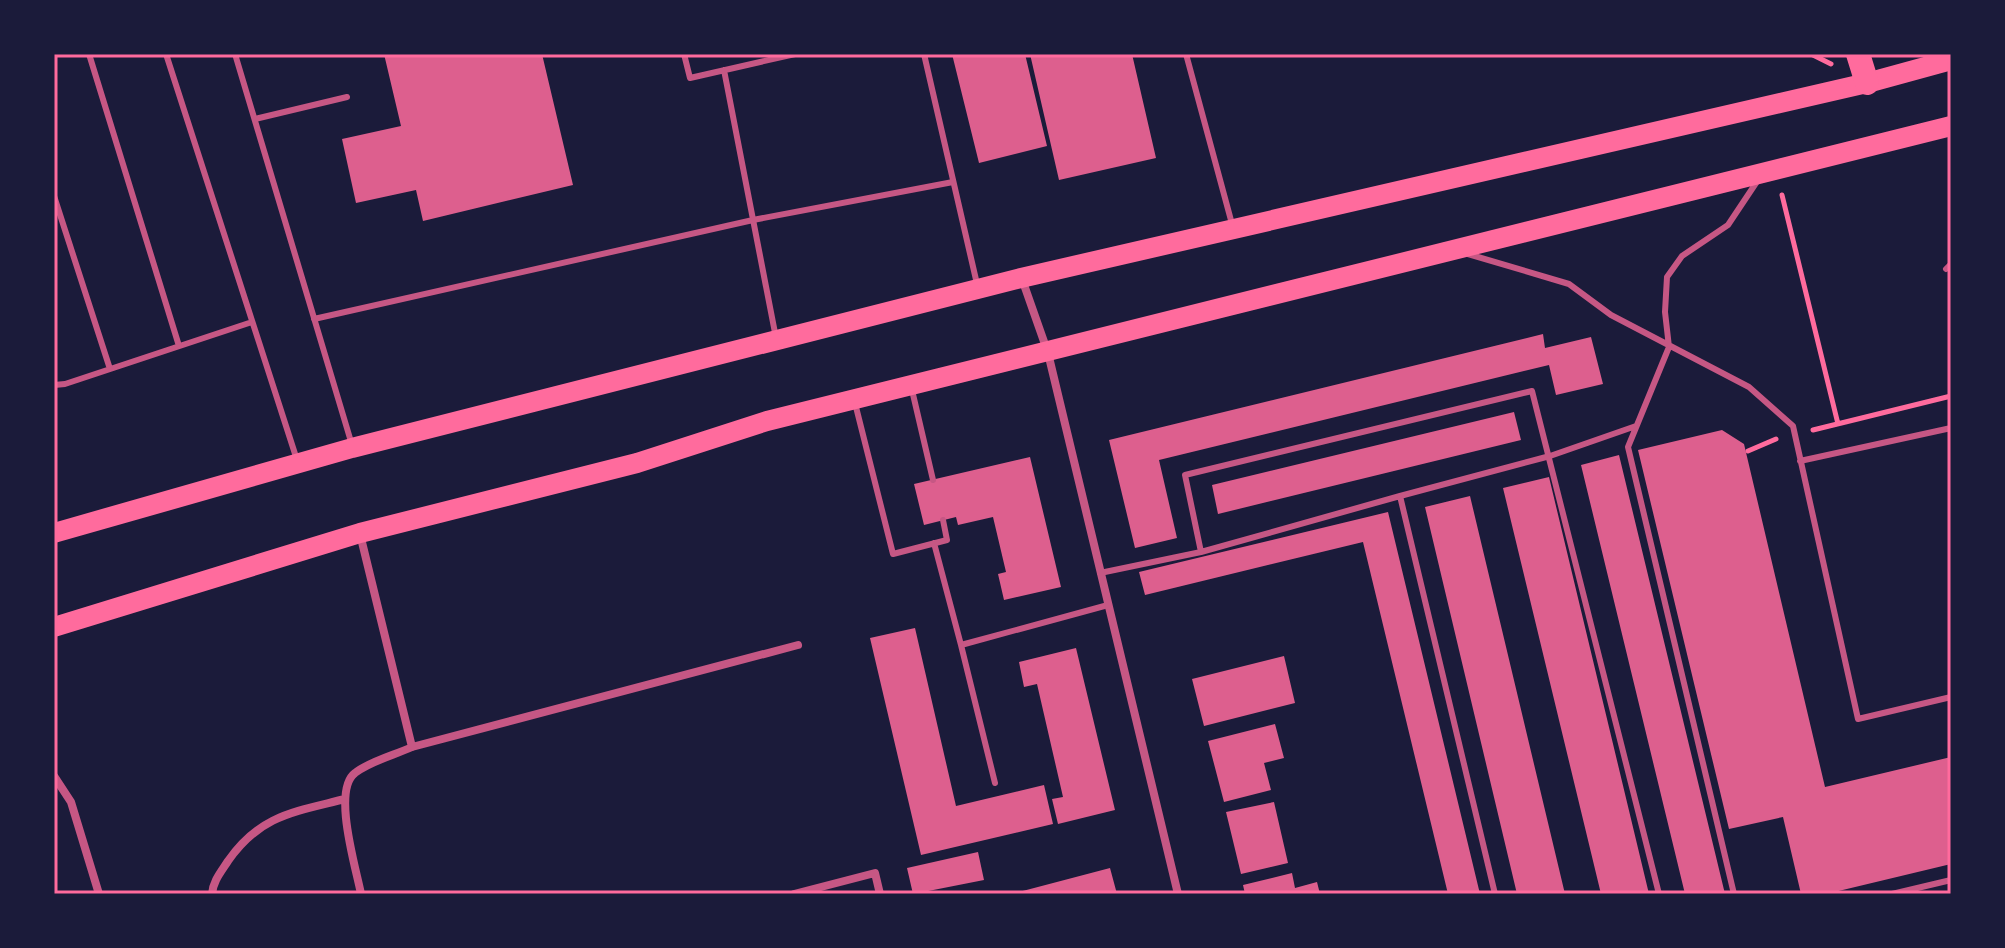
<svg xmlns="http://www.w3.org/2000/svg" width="2005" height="948" font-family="Inter,sans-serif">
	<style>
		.building { fill: #dd5f8e }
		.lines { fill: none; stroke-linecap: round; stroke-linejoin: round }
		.path { stroke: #ff6b9d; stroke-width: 5 }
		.service { stroke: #c65784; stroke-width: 6 }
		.minor { stroke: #c65784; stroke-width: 8 }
		.primary { stroke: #ff6b9d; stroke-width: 20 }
		.motorway { stroke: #ff6b9d; stroke-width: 24 }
		.neatline { fill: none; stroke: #ff6b9d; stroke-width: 3 }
	</style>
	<rect width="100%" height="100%" fill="#1b1b3a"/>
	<path class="building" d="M384,54h158l31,131 -150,36 -7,-31 -60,13 -14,-64 59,-13z
		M952,54h73l22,92 -68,17z
		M1030,54h102l24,104 -97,22z
		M1543,334l2,14 46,-11 12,47 -47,11 -7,-30 -390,95 18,78 -42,10 -26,-108z
		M1514,412l7,28 -303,74 -6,-29z
		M1722,430l22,14 81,343 126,-30v107l-125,30h-25l-18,-77 -54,12 -91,-379z
		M1619,455l106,439h-40l-104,-429z
		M1030,457l31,130 -57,13 -6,-26 8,-2 -13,-55 -35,8 -2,-8 -32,8 -10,-41z
		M1549,477l100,417h-48l-98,-406z
		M1470,496l95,398h-48l-92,-387z
		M1388,512l92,382h-32l-85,-352 -218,53 -6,-23z
		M915,628l41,178 88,-21 9,39 -132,31 -51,-217z
		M1076,648l39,162 -57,14 -6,-25 11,-2 -26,-113 -13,3 -5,-25z
		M1284,656l11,47 -91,23 -12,-47z
		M1275,724l9,34 -20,5 7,27 -47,12 -16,-61z
		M1274,802l14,61 -47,11 -15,-62z
		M978,852l6,28 -71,14 -6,-26z
		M1110,868l7,26h-102v-1z
		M1292,873l3,15 22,-6 3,12h-75l-2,-9z"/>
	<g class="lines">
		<path class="path" d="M1811,54l20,10
			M1782,195l56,229
			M1813,430l138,-34
			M1748,451l28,-12"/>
		<path class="service" d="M89,54l90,292
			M166,54l131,406
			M235,54l117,391
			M684,54l6,24 105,-24
			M924,54l53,230
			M1186,54l46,170
			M724,70l52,268
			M255,119l92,-22
			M54,196l56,173
			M1468,254l101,30 42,31 138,72 44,39 65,293 93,-22
			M1946,269l5,-5
			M314,319l439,-99 200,-38
			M54,385l11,-1 187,-62
			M912,390l21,90
			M855,403l38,151 54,-14 -4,-20
			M1800,461l151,-33
			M934,543l27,102
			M1201,552l199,-56
			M1100,573l101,-21 -16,-77 347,-84 127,503
			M995,783l-34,-138 147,-40
			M1495,894l-95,-398 150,-40 86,-30
			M1734,894l-106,-447 41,-100 -4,-35 2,-35 15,-21 46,-31 30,-45
			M1892,894l59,-14"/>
		<path class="minor" d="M1022,279l26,74 130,541
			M360,534l52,213
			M54,776l17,26 28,92
			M212,894c1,-13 9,-22 16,-33 32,-46 66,-49 117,-62
			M361,894c-5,-26 -29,-104 -6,-121 15,-12 40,-18 57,-26l386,-102
			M794,894l81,-21 5,21"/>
		<path class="primary" d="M54,533l298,-85 669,-170 846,-195 84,-23
			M54,627l306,-94 277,-70 130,-42 1184,-295"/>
		<path class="motorway" d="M1858,54l9,29"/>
	</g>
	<rect width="2005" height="948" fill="none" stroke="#1b1b3a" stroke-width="112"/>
	<rect x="56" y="56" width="1893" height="836" class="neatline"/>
</svg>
